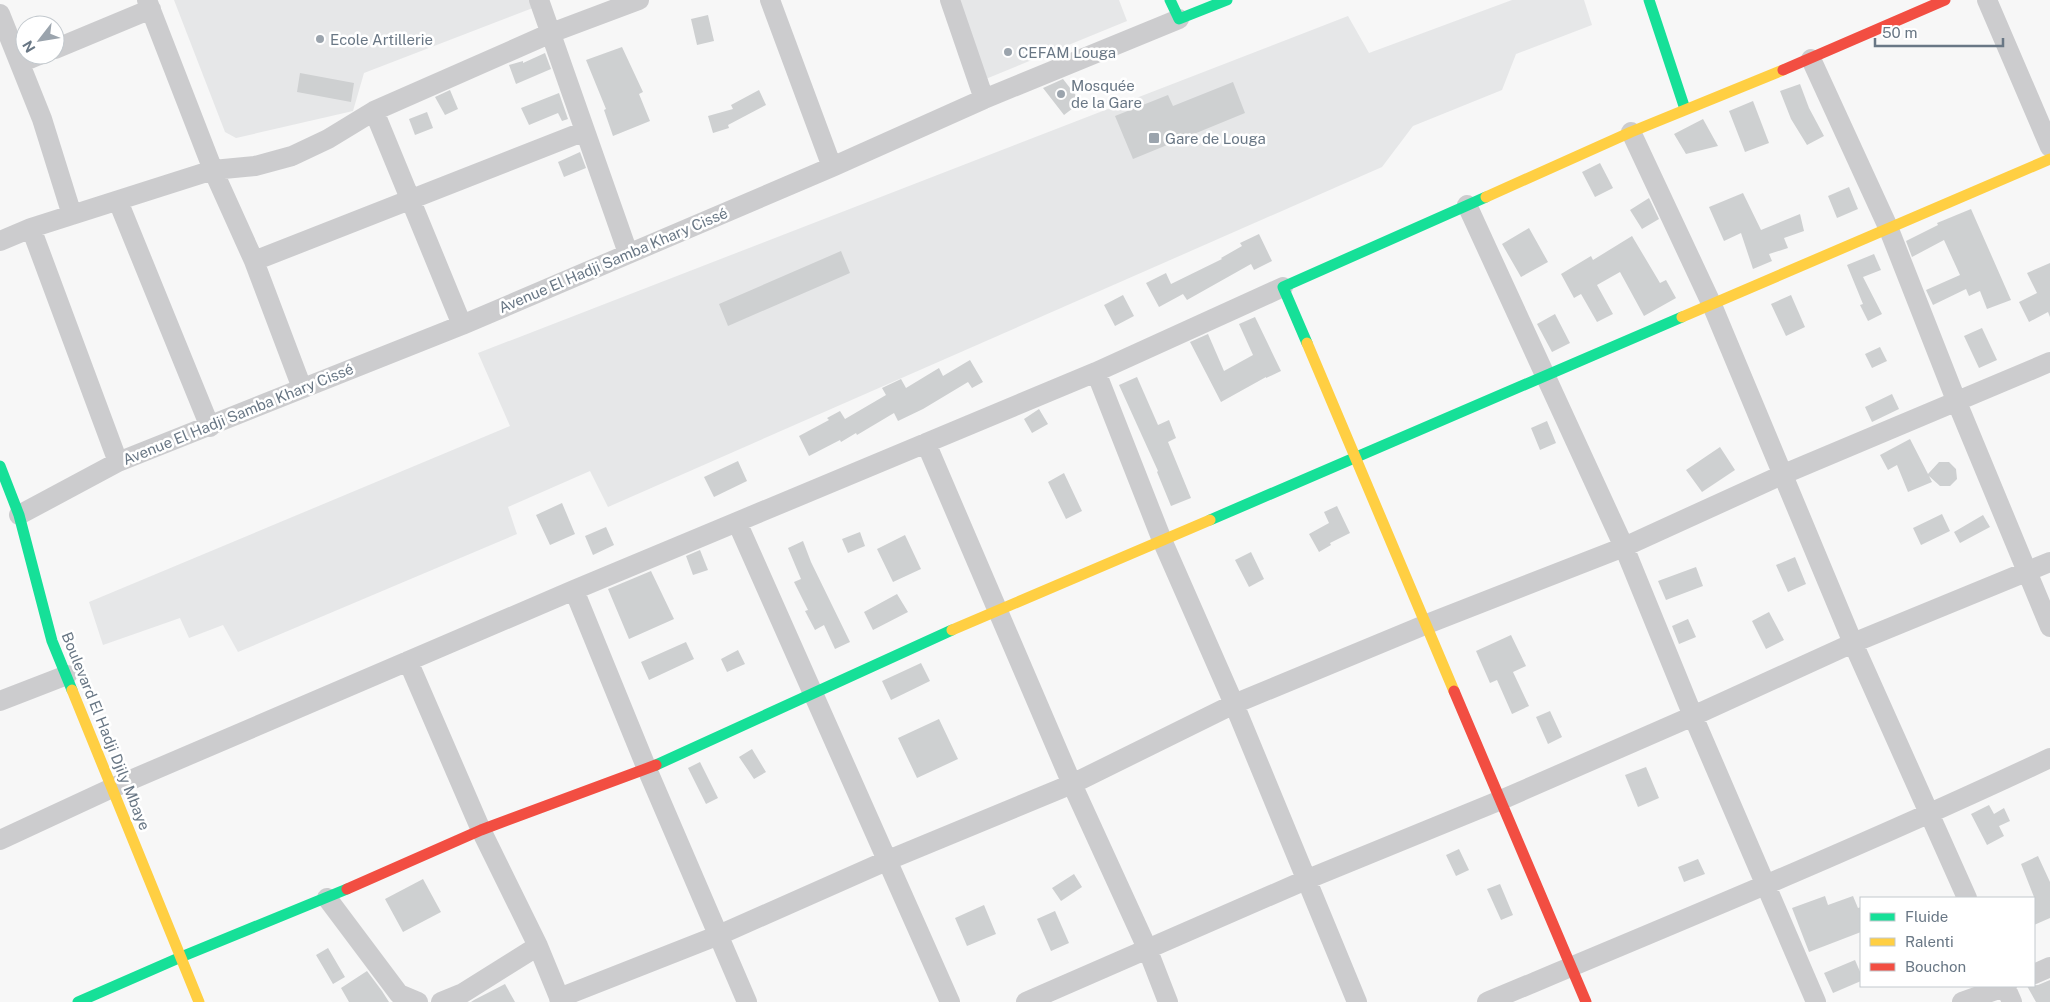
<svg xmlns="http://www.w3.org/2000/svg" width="2050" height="1002" font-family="'Public Sans',sans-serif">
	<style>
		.built { fill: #e6e7e8 }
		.building { fill: #ced0d1 }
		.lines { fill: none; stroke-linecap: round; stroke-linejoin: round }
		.street { stroke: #ccccce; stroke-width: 20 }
		.fast { stroke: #16e098; stroke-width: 11 }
		.slow { stroke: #ffcf43; stroke-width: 11 }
		.jam { stroke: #f24e42; stroke-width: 11 }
		.poi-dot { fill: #9ba4ad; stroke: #fff; stroke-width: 2 }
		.labels { text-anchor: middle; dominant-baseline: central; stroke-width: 5; stroke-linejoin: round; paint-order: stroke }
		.poi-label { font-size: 15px; fill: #697785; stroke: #fff; text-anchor: start }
		.street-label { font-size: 15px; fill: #697785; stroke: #fff }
	</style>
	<rect width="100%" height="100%" fill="#f7f7f7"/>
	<path class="built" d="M174,0h361l3,6 -174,67 -11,38 -117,27 -11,-6z
		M944,0h175l8,21 -151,62z
		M1512,0h72l8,25 -76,29 -14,36 -89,36 -31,41 -774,340 -18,-36 -82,36 9,27 -279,118 -15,-27 -34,13 -9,-20 -77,27 -14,-43 421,-176 -32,-73 870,-337 21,37z"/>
	<path class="building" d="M708,15l6,26 -17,4 -6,-26z
		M622,47l21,45 -4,2 11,27 -37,15 -9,-26 2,-1 -20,-49z
		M545,53l6,16 -35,15 -7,-19 14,-4v2z
		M300,73l54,10 -3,19 -54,-10z
		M1063,79l18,23 -17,13 -21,-27z
		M1233,82l12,31 -112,46 -18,-43 53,-21 5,11z
		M1800,84l9,24 15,28 -17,9 -16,-26 -11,-28z
		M450,90l8,19 -13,6 -10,-18z
		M759,90l7,15 -38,20 1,3 -16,5 -5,-17 25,-7 -2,-4z
		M559,93l9,26 -6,2 -4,-8 -29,12 -8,-17z
		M1753,101l16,42 -24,9 -16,-41z
		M427,112l6,16 -18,7 -6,-16z
		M1703,119l15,27 -32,8 -12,-20z
		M580,152l6,16 -22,9 -6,-15z
		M1600,163l13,25 -18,9 -13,-25z
		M1849,187l9,22 -21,9 -9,-22z
		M1743,193l18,37 39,-16 4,17 -20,7 4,10 -19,6 3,7 -19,8 -12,-36 -17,8 -15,-34z
		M1649,198l10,21 -17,10 -12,-19z
		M1971,209l40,91 -24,9 -7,-18 -11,5 -3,-7 -33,16 -7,-15 34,-15 -16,-35 -32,17 -6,-16 32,-16 -1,-2z
		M1529,228l19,34 -27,15 -19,-33z
		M1259,234l13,27 -18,9 -3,-6 -64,36 -4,-6 -24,13 -13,-24 20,-10 5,11 51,-25 -1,-1 21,-12 -2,-3z
		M1632,236l28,47 6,-3 10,18 -32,18 -24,-44 -23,13 16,29 -16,8 -16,-28 -7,4 -13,-24 30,-18 2,4z
		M841,251l9,22 -122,53 -9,-22z
		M1874,254l7,16 -18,7 19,37 -14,7 -8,-16 3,-1 -16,-39z
		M2050,263v54l-2,-5 -19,10 -10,-20 18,-9 -10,-20z
		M1123,295l11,21 -19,10 -11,-21z
		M1791,295l14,32 -19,9 -15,-32z
		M1555,314l15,29 -18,9 -15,-28z
		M1255,317l26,54 -15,7v-1l-45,25 -31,-60 18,-8 16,37 29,-16 -14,-31z
		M1982,328l15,32 -18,8 -15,-32z
		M1880,347l7,14 -15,7 -7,-14z
		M970,360l13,22 -11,6 -4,-6 -45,27 -25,12 -4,-8 -37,22 -1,-2 -15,9 -1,-2 -31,16 -10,-20 30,-16 -2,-2 13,-7 5,8 41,-24 -4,-7 19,-9 5,9 33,-20 4,8z
		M1137,377l21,48 11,-5 7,18 -8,4 23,56 -20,8 -14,-34 1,-1 -39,-86z
		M1892,394l7,15 -27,13 -7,-15z
		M1039,409l9,15 -16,9 -8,-14z
		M1547,421l9,22 -16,7 -9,-22z
		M1910,439l18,35 11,-12h10l7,7 1,10 -7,7h-10l-11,-10 3,6 -24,10 -11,-27 -9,5 -8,-15z
		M1720,447l15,23 -33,22 -16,-22z
		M738,461l9,20 -33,16 -10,-20z
		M1064,473l18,38 -16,8 -18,-37z
		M562,503l13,31 -25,11 -14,-30z
		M1337,506l13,27 -20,10 1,2 -12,7 -10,-18 20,-11 -5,-11z
		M1942,514l8,17 -29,14 -8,-17z
		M1983,515l7,12 -30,16 -6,-11z
		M606,527l8,18 -21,10 -8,-19z
		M860,532l5,14 -17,7 -6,-14z
		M905,535l16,34 -28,13 -16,-33z
		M803,541l8,21 39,80 -15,7 -11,-24 -9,5 -10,-19 3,-1 -14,-28 7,-3 -13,-31z
		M700,550l8,20 -15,5 -7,-19z
		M1251,552l13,27 -15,8 -14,-27z
		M1795,557l11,27 -18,8 -12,-27z
		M1696,567l7,19 -37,14 -8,-19z
		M651,571l23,48 -45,20 -21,-50z
		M897,594l11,18 -35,18 -9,-18z
		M1769,612l15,28 -18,9 -14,-28z
		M1688,619l8,18 -17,7 -7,-18z
		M1511,635l15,31 -13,6 16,34 -17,8 -15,-34 -7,3 -14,-32z
		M686,642l8,17 -45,21 -8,-18z
		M738,650l7,14 -18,8 -6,-13z
		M921,663l9,18 -39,19 -9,-19z
		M1550,711l12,26 -14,7 -12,-27z
		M939,719l19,40 -41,19 -19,-40z
		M752,749l14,23 -12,7 -15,-22z
		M700,762l18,36 -12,6 -18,-36z
		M1646,767l13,31 -21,9 -13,-32z
		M1989,805l5,9 10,-6 6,13 -11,5 5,10 -17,9 -16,-31z
		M1459,849l10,21 -13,6 -10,-21z
		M2038,856l12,26v36l-16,7v-28l-13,-33z
		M1698,859l7,15 -21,8 -6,-15z
		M1074,874l8,13 -21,14 -9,-13z
		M423,879l18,33 -38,20 -18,-33z
		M1500,884l13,31 -12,5 -14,-31z
		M1825,896l3,9 25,-9 5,12 3,-1v25l-52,20 -17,-44z
		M984,905l12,29 -29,12 -12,-28z
		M1055,911l14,32 -18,8 -14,-32z
		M328,948l17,29 -12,7 -17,-29z
		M1855,960l6,14v7l-28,12 -9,-20z
		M367,971l15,20 7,11h-40l-8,-14z
		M2050,980v22h-14l-9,-16 11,-1z
		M505,984l10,18h-44l3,-2z"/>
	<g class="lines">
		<path class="street" d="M147,0l66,170 41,91 48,127
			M539,0l89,253
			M770,0l62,167
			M950,0l34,99
			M1987,0l63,147
			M0,14l42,105 30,96
			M55,49l96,-40
			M1811,59l77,168 68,173 94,227
			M20,63l19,-8
			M374,111l88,214
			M1631,132l81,173 141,338 114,255
			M118,201l92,226
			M1467,205l157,342 69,169 123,286
			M31,228l87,234
			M0,241l31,-13 182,-58 42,-4 37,-10 36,-17 46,-28 177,-78 88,-33
			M254,261l331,-130
			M1096,372l66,168 72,164 123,298
			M926,443l146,341 75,164 21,54
			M19,515l99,-53 344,-137 370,-158 152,-68 195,-80
			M737,522l213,480
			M574,590l73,179 100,233
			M408,661l73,169 57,116 23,56
			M0,701l67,-26
			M0,840l112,-52 462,-198 522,-218 187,-85
			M327,898l72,96 19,8
			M2034,974l16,-7
			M2005,986l7,16
			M559,998l160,-63 167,-74 186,-77 162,-80 193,-80 197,-77 160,-73 266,-112
			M441,1002l22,-9 75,-47
			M1026,1002l282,-123 193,-79 192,-84 160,-73 197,-81
			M1487,1002c189,-79 378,-157 563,-244
			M1962,1002l45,-16"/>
		<path class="fast" d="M1170,0l9,19 48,-19
			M1649,0l36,109
			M1307,343l-24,-56 203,-90
			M0,466l19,49 33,126 20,49
			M1210,520l472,-203
			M656,765l296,-135
			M78,1002l103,-45 166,-68"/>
		<path class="slow" d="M1486,197l145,-65 152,-62
			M1682,317l368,-158
			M1307,343l147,348
			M952,630l258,-110
			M72,690l127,312"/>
		<path class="jam" d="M1783,70l162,-70
			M1454,691l132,311
			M347,889l134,-59 175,-65"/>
	</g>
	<g class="poi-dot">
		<circle cx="320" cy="39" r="5"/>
		<circle cx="1008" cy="52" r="5"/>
		<circle cx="1061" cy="94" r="5"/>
		<rect x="1148" y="132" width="12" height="12" rx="2.5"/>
	</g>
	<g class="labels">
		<g class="poi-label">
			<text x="330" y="39">Ecole Artillerie</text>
			<text x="1018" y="52">CEFAM Louga</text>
			<text x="1071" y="85">Mosquée<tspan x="1071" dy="17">de la Gare</tspan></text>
			<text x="1165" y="138">Gare de Louga</text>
		</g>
		<g class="street-label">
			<text transform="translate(613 260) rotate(-23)">Avenue El Hadji Samba Khary Cissé</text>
			<text transform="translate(238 414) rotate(-22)">Avenue El Hadji Samba Khary Cissé</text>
			<text transform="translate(106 731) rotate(68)">Boulevard El Hadji Djily Mbaye</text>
		</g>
	</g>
	<rect x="1860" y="897" width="175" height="90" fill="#ffffff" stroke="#c3c9ce"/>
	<rect x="1870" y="913" width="25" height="8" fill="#16e098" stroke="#c3c9ce"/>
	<text x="1905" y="922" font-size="15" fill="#697785">Fluide</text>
	<rect x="1870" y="938" width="25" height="8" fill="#ffcf43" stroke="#c3c9ce"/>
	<text x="1905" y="947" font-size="15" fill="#697785">Ralenti</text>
	<rect x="1870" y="963" width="25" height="8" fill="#f24e42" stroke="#c3c9ce"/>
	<text x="1905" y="972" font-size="15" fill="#697785">Bouchon</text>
	<g transform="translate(40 40) rotate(239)"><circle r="24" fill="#ffffff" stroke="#c3c9ce"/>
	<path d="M0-4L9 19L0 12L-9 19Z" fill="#9ba4ad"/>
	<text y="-8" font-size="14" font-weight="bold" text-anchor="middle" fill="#697785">N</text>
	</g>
	<path d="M1875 38v8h128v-8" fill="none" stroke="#697785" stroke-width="2.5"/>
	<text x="1882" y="38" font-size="15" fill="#697785" stroke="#ffffff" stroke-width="4" paint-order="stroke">50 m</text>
</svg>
